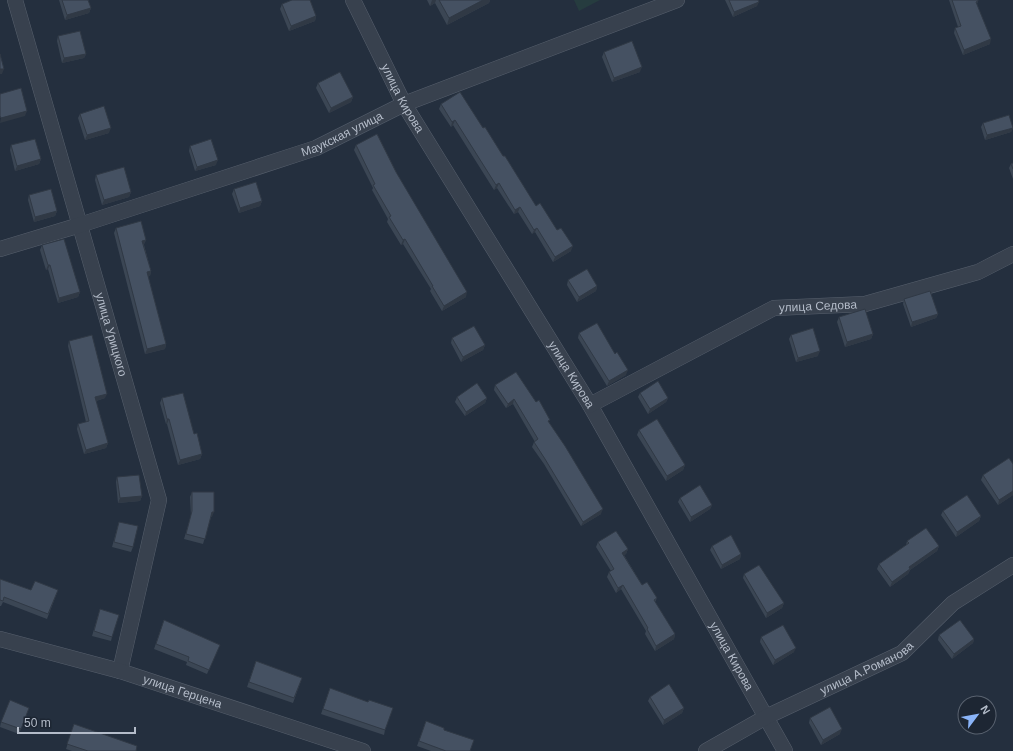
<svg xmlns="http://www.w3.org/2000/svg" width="1013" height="751" font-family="Arial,sans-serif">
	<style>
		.green { fill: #263c3f }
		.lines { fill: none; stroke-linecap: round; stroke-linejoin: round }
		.street-casing { stroke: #565f6c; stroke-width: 16 }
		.street { stroke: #38414e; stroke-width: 15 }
		.wall { fill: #3b4654 }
		.shaded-wall { fill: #303945 }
		.building { fill: #455162; stroke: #303945 }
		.labels { text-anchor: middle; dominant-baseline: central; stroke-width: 4; stroke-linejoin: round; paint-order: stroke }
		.street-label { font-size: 12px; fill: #b4bcc9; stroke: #1d2633 }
	</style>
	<rect width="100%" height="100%" fill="#242f3e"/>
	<path class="green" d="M574,0h26l-21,11z"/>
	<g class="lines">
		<g class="street-casing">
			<g id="street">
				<path id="s1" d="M15,0l144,500 -39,171"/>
				<path id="s2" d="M353,0l51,104 186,301 195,346"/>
				<path id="s3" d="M0,249l80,-24 236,-77 88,-44 273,-104"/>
				<path id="s4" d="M590,405l184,-97 91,-4 113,-32 35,-18"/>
				<path id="s5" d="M0,639l120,32 243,80"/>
				<path id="s6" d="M706,751l60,-34 136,-64 51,-50 60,-38"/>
			</g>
		</g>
		<use href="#street" class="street"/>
	</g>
	<path class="wall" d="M59,0h29l3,8 -2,5 -24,7z
		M427,0h63l-1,3 -42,22 -12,-22 -5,3z
		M725,0h33l-1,6 -24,11z
		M949,0h29v1l-1,3 13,40 -27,11 -9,-22 1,-5 3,-1z
		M282,4l34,12 -1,5 -26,10 -9,-22z
		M58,36l28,18 -2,4 -22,5 -5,-22z
		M604,52l36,20 -28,10 -10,-25z
		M318,83l35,14 -2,5 -22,11 -13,-25z
		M441,104l42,24 20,28 33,50 21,24 14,21 -18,11 -18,-30 -3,2 -14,-22 -4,2 -17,-26 -3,2 -41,-65 -2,2 -12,-18z
		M80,114l29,19 -24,7 -7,-22z
		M983,123l30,4v1l-2,4 -26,8 -4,-13z
		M11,145l30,14 -2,5 -24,7 -5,-21z
		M356,145l40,27 70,125 -24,14 -12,-20 1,-2 -28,-45 -2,1 -14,-23 1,-3 -16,-29 1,-2 -19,-38z
		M190,146l26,19 -21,6 -6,-20z
		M1013,163v16l-4,-11 2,-4z
		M96,175l35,17 -2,5 -27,8 -7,-25z
		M234,189l28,12 -2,5 -21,7 -7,-19z
		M29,195l28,16 -2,5 -21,6 -6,-22z
		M116,228l30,12 -2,4v1l7,26 -1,5h-2l18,68 -1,5 -20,5 -31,-121z
		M42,245l38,47 -2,5 -20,6 -10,-34 -2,1 -6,-20z
		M568,280l29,6 -1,5 -19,11 -10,-17z
		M904,299l34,15 -2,4 -25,9 -8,-23z
		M839,317l34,17 -2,5 -26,8 -8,-25z
		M579,333l47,42 -19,11 -29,-48z
		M791,335l27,21 -22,6 -7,-23z
		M452,338l33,7 -2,5 -22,12 -10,-19z
		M69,341l36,57 -9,3 12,42 -2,5 -22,6 -7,-25 1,-5 8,-2 -18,-76z
		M495,385l54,37 52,92 -20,12 -37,-62 -12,-17 2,-5h1l-22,-38 -7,4 -12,-18z
		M640,393l28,5 -2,4 -18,12 -10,-17z
		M457,397l30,1 -2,5 -20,13 -10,-14z
		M162,398l32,36 8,20 -2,5 -22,6 -11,-41h-1l-6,-21z
		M639,430l46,35 -2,5 -17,11 -29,-46z
		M1013,464v31l-15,10 -17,-25 2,-5z
		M117,477l25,19 -2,5 -22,2 -2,-21z
		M192,492l20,25h-1l-8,27 -19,-5 7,-23 -1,-19z
		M680,498l32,7 -2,4 -20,13 -12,-20z
		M943,511l38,5 -2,5 -23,16 -15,-22z
		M119,522l14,25 -2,5 -19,-5z
		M907,541l32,5 -2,5 -27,19 -2,4 -18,13 -13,-18 2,-5 27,-19z
		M598,542l30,7 -2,5 -2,1 18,30 15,13 -2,4 20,32 -1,5 -19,12 -10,-17 1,-3 -25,-42 -5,4 -9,-16 2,-5 2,-1 -15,-24z
		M712,546l29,8 -1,5 -19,10 -11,-19z
		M744,574l40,29 -2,5 -16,10 -23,-40z
		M0,579l31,11h27l-11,29 -44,-17 -2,4h-1z
		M100,609l12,28 -1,4 -19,-5z
		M164,620l56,25 -13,29 -21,-9 1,-3 -33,-13z
		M939,635l35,4 -1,4 -21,16 -14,-19z
		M761,637l33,15 -21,13 -13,-23z
		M256,661l46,17 -9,25 -46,-16z
		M330,688l55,42 -1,5 -63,-21z
		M650,697l34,11 -2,5 -19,12 -15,-24z
		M29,708l-10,26 -19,-7 1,-5z
		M810,718l30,16 -19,11 -12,-22z
		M426,721l44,30h-39l-14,-5z
		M74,724l62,27h-64l-6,-2z"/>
	<path class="shaded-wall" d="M432,0h4l-1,3 -5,3z
		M483,0h7l-1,3 -42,22 2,-7z
		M759,2l-2,4 -24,11 1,-5z
		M91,8l-2,5 -24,7 2,-5z
		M316,16l-1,5 -26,10 2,-5z
		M991,39l-1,5 -27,11 1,-5z
		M86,54l-2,4 -22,5 2,-5z
		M642,67l-2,5 -28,10 2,-4z
		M0,69h4l-2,5h-2z
		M353,97l-2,5 -22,11 2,-5z
		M27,111l-2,5 -25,7 1,-5z
		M455,120l-2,5 -2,2 1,-5z
		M111,128l-2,5 -24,7 2,-5z
		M1013,128l-2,4 -26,8 2,-5z
		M41,159l-2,5 -24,7 2,-5z
		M218,160l-2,5 -21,6 2,-4z
		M499,183l-2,5 -3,2 2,-5z
		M131,192l-2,5 -27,8 2,-5z
		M262,201l-2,5 -21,7 1,-5z
		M520,207l-2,5 -4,2 1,-4z
		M57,211l-2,5 -21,6 1,-5z
		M537,228l-2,4 -3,2 2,-4z
		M405,239l-2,5 -2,1 2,-5z
		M146,240l-2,4 -3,2 1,-5z
		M573,246l-2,5 -18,11 2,-5z
		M48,265h2l-2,4 -2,1z
		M151,271l-1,5 -5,1 2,-5z
		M597,286l-1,5 -19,11 2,-5z
		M80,292l-2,5 -20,6 1,-5z
		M467,292l-1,5 -24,14 2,-5z
		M938,314l-2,4 -25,9 1,-5z
		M873,334l-2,5 -26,8 2,-5z
		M166,344l-1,5 -20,5 2,-5z
		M485,345l-2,5 -22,12 2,-5z
		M820,351l-2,5 -22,6 2,-4z
		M628,370l-2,5 -19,11 2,-5z
		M107,394l-2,4 -12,4 2,-5z
		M487,398l-2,5 -20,13 1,-4z
		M668,398l-2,4 -18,12 2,-5z
		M514,399l-1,5 -7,4 2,-4z
		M167,419h2l-2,5h-1z
		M108,443l-2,5 -22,6 2,-4z
		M202,454l-2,5 -22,6 2,-5z
		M685,465l-2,5 -17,11 1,-5z
		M1013,491v4l-15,10 1,-5z
		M142,496l-2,5 -22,2 2,-5z
		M712,505l-2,4 -20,13 1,-5z
		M603,509l-2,5 -20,12 2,-4z
		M212,512h2l-2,5h-2z
		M981,516l-2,5 -23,16 1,-5z
		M939,546l-2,5 -27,19 -2,4 -18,13 2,-5 17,-15z
		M628,549l-2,5 -6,4 2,-5z
		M741,554l-1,5 -19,10 1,-4z
		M623,585l-2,4 -5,4 2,-5z
		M784,603l-2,5 -16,10 1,-5z
		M675,634l-1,5 -19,12 1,-5z
		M974,639l-1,4 -21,16 2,-5z
		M796,648l-2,4 -21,13 2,-5z
		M684,708l-2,5 -19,12 1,-5z
		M842,729l-2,5 -19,11 2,-5z"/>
	<path class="building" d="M62,0h26l3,8 -24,7z
		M292,0h18l6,16 -25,10 -9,-22z
		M439,0h44l-34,18z
		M729,0h29l1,2 -25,10z
		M952,0h26v1l-2,1 15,37 -27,11 -9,-22 6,-2z
		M80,31l6,23 -22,4 -6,-22z
		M632,41l10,26 -28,11 -10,-26z
		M0,54l4,15h-4z
		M340,72l13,25 -22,11 -13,-25z
		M21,88l6,23 -26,7 -1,-2v-22z
		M460,92l23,36 2,-1 18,29h2l31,50 4,-3 17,27 4,-2 12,18 -18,11 -18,-29 -3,2 -14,-23 -5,3 -16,-27 -3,2 -41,-65 -3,2 -11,-18z
		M104,106l7,22 -24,7 -7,-21z
		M1009,115l4,13 -26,7 -4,-12z
		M377,134l19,38 71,120 -23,14 -12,-20h1l-28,-47 -2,1 -14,-23 2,-1 -18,-31 2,-1 -19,-39z
		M35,139l6,20 -24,7 -6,-21z
		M211,139l7,21 -21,7 -7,-21z
		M1013,163v6l-2,-5z
		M124,167l7,25 -27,8 -8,-25z
		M256,182l6,19 -22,7 -6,-19z
		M51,189l6,22 -22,6 -6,-22z
		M141,221l5,19 -4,1 9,30 -4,1 19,72 -19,5 -31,-121z
		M64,239l16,53 -21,6 -9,-33h-2l-6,-20z
		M587,269l10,17 -18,11 -11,-17z
		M930,291l8,23 -26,8 -8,-23z
		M865,309l8,25 -26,8 -8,-25z
		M597,323l18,31 2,-2 11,18 -19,11 -30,-48z
		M474,326l11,19 -22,12 -11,-19z
		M813,328l7,23 -22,7 -7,-23z
		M92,335l15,59 -12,3 13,46 -22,7 -8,-26 11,-3 -20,-80z
		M516,372l20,30 3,-2 11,20 -2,1 17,25 38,63 -20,13 -38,-63 -11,-17 4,-3 -24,-40 -6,5 -13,-19z
		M658,381l10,17 -18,11 -10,-16z
		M477,383l10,15 -21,14 -9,-15z
		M183,393l11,41 3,-1 5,21 -22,6 -11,-41h-2l-5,-21z
		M657,419l28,46 -18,11 -28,-46z
		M1009,458l4,6v27l-14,9 -16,-25z
		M139,475l3,21 -22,2 -3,-21z
		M700,485l12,20 -21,12 -11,-19z
		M192,492h22v20h-2l-7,27 -19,-5 6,-23z
		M967,495l14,21 -24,16 -14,-21z
		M119,522l19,4 -5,21 -19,-5z
		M926,528l13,18 -30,21 1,2 -18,13 -13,-18 30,-21 -2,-2z
		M616,531l12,18 -6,4 20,32 5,-3 10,16 -3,2 21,34 -19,12 -9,-17 1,-1 -25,-43 -5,3 -9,-16 5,-3 -16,-27z
		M731,535l10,19 -19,11 -10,-19z
		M759,565l25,38 -17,10 -23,-39z
		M0,579l31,11 4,-9 23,9 -10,24 -44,-17 -1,4 -3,-1z
		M100,609l19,6 -7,22 -18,-6z
		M164,620l56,25 -11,25 -21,-9 1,-4 -33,-13z
		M960,620l14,19 -20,15 -15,-19z
		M783,625l13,23 -21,12 -14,-23z
		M256,661l46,17 -8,20 -45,-16z
		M669,684l15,24 -20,12 -14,-23z
		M330,688l38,14 1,-2 24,8 -8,22 -62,-21z
		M10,700l19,8 -8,21 -20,-7z
		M830,707l12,22 -19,11 -13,-22z
		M426,721l18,7v2l30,10 -4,11h-24l-27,-10z
		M74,724l63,22 -1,5h-48l-21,-7z"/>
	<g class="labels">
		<g class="street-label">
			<text stroke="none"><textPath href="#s2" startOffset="110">улица Кирова</textPath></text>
			<text stroke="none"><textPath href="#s3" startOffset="361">Маукская улица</textPath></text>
			<text stroke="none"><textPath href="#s4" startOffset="252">улица Седова</textPath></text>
			<text stroke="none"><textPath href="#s1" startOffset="348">улица Урицкого</textPath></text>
			<text stroke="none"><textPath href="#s2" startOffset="434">улица Кирова</textPath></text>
			<text stroke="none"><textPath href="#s2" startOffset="758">улица Кирова</textPath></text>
			<text stroke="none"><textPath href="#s6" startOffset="181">улица А.Романова</textPath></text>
			<text stroke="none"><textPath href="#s5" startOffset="190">улица Герцена</textPath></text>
		</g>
	</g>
	<g transform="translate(977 715) rotate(58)"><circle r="19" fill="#1d2633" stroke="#59626f"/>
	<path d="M0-3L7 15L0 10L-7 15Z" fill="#8ab4f8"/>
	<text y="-6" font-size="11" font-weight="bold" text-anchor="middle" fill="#b4bcc9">N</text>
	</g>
	<path d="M18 727v6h117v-6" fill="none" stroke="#b4bcc9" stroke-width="2"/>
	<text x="24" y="727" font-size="12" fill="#b4bcc9" stroke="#1d2633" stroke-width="3" paint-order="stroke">50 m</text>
</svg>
